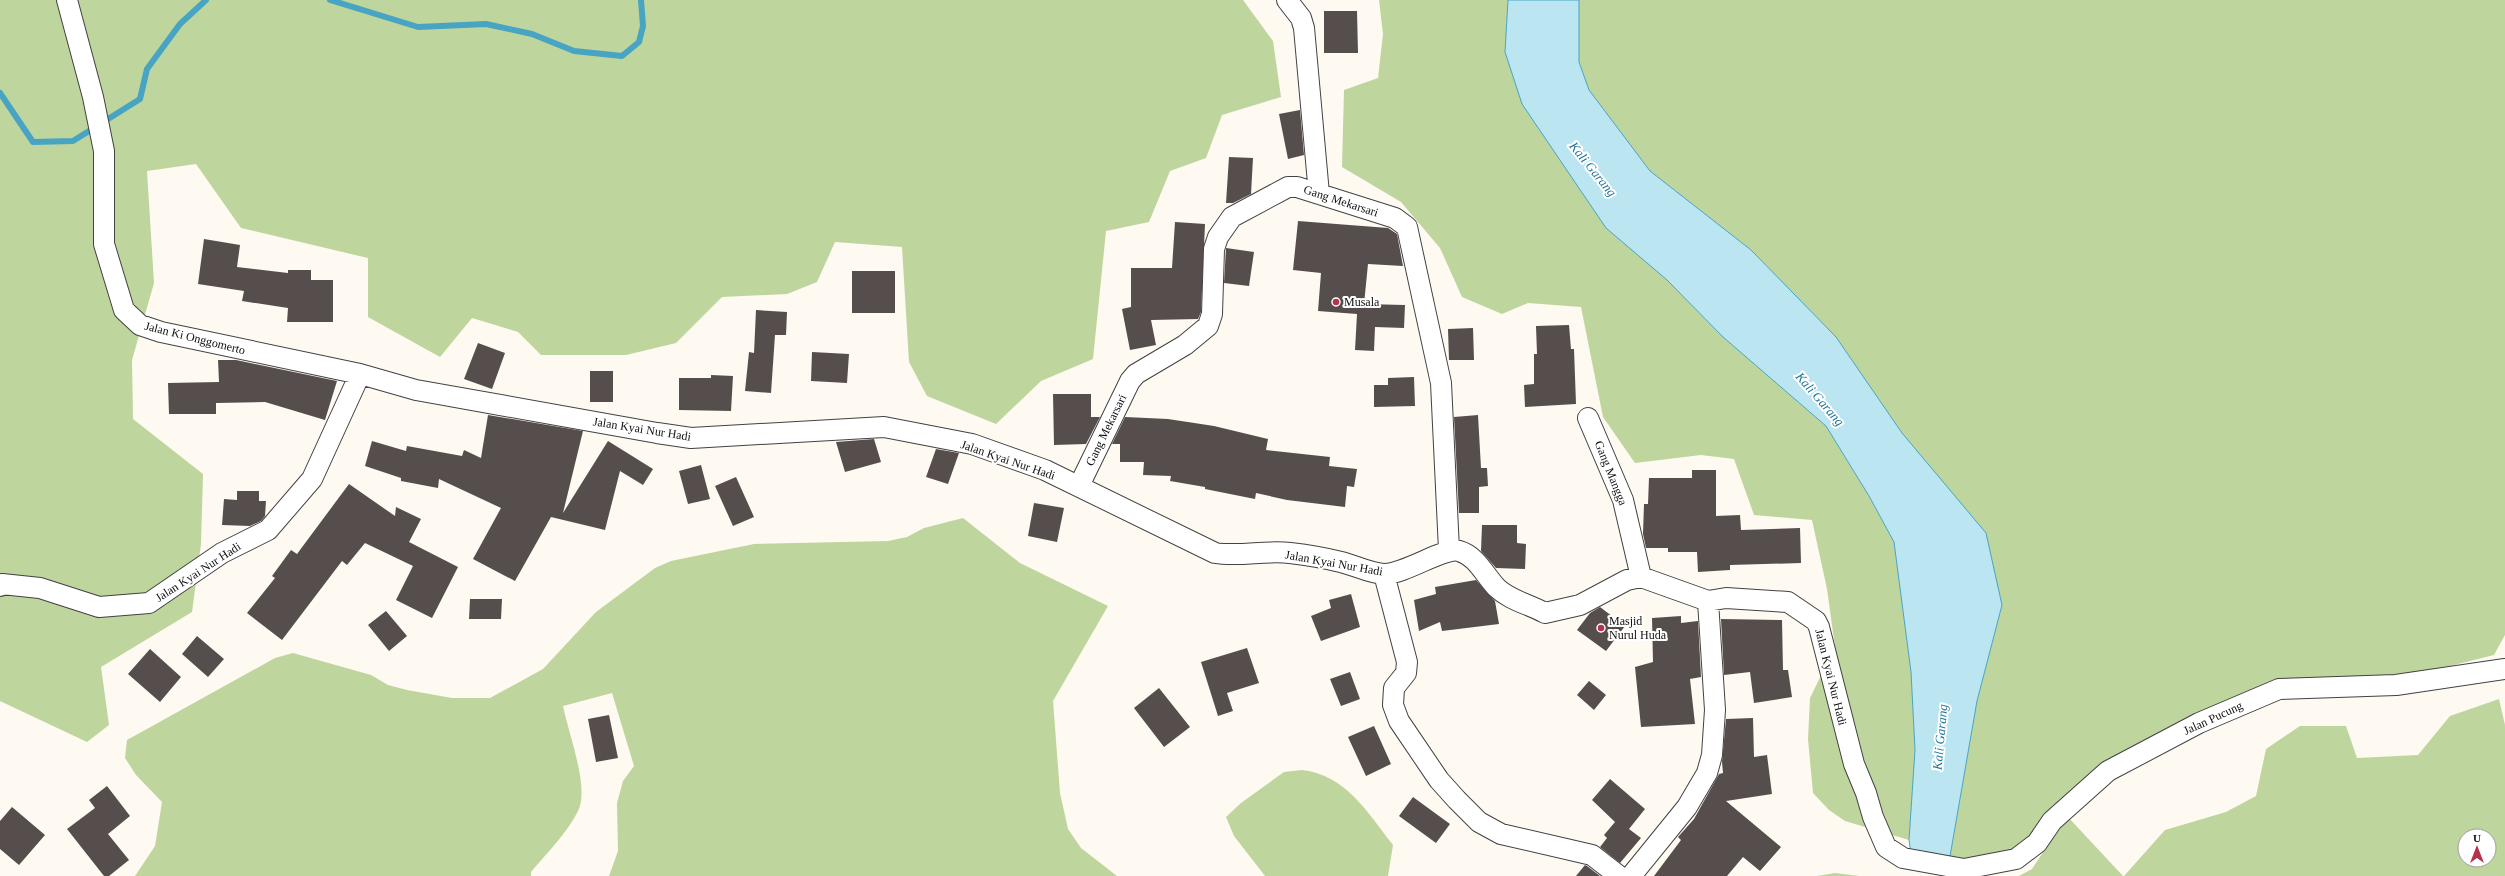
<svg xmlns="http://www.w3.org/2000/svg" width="2505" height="876" font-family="'Times New Roman',serif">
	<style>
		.forest { fill: #bfd59e; fill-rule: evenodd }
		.water { fill: #bae5f1; stroke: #47a4c2 }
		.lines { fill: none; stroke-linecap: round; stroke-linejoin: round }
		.stream { stroke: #47a4c2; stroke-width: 6 }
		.building { fill: #564e4c }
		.minor-casing { stroke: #424242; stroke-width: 22 }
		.minor { stroke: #fff; stroke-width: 20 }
		.poi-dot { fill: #b4324c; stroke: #fff; stroke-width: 1.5 }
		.labels { text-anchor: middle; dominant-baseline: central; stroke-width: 4; stroke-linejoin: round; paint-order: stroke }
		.street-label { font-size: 12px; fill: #0f0f0f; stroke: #fff }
		.poi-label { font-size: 12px; fill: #0f0f0f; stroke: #fff; text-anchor: start }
		.water-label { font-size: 13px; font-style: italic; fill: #227597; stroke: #fff }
	</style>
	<rect width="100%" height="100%" fill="#fef9f1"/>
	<path class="forest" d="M0,0h1243l30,41 8,56 -59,18 -16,43 -36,13 -21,51 -43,9 -13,128 -52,22 -45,43 -69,-28 -18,-34 -7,-115 -67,-5 -18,40 -30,12 -65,3 -46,46 -50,12h-85l-23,-23 -46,-14 -32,39 -72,-40v-59l-127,-30 -45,-64 -49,7 7,112 -22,77 1,59 70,55 -2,70 -9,68 -91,55 8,58 -22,17 -87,-41z
		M1379,0h129l-3,52 162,228 56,57 103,89 43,70 25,46 17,130 4,78 -6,90 -64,-19 -16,-11 -16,-17 -5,-54 2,-41 25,-51 -8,-58 -15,-69 -58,-5 -20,-56 -33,-4 -66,8 -32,-46 -22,-110 -53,-4 -26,11 -40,-17 -22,-49 -39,-46 -59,-35 2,-77 34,-12 5,-44z
		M1579,0h926v635l-11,20 -96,24 -118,2 -169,80 -92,100 -23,12 -47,-11 28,-161 25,-96 -100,-172 -66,-96 -85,-87 -101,-79 -61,-81 -10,-28z
		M963,518l57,45 88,43 -55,95 7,92 8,36 13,19 36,28h-508l9,-25 -1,-48 6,-22 11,-15 -22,-73 -49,13c5,26 27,82 15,105 -11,22 -31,42 -47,61v4h-396l20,-30 7,-44 -26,-27 -11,-17 2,-18 148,-82 18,-5 78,22 17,10 19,5 45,8h38l53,-29 53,-57 59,-44 16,-7 83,-17 134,-3 19,-4 17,-9z
		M2499,699l6,26v151h-381l41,-46 61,-18 30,-16 10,-47 34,-23h46l11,32 61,-3 32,-39zM2465,836h24v24h-24z
		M1302,770c44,5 65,42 91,75l-5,31h-123l-31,-40 -8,-19 15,-14 43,-31z
		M2067,816l56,60h-104l13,-7z
		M1835,873l24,3h-42z"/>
	<path class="water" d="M1508,0h71v62l10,28 61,81 101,79 85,87 66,96 84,100 16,72 -25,96 -28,161 -38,-8 -2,-14 6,-90 -4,-78 -17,-130 -25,-46 -43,-70 -103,-89 -56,-57 -61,-52 -84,-124 -17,-52z"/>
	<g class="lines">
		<path class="stream" d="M330,0l88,27 68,-3 46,10 42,17 48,5 17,-14 4,-16 -2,-26
			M0,93l33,49 40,-1 67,-42 7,-30 33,-45 26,-24"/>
	</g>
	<path class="building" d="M1324,11h33l1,42h-34z
		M1300,110l4,45 -16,4 -9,-45z
		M1229,157l24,1 -2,36 -18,9h-7z
		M1298,221l90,7 9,6 6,32 -35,-2 -4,40 41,1 -1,23 -29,-1 -1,24 -19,-1 2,-36 -39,-3 3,-38 -28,-3z
		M1175,222l30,2 -4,88 -3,7 -47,1 5,25 -26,5 -8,-41 9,-2v-39h41z
		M204,239l36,6 -3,22 51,6v-3h23v10h22v42h-46l1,-14 -46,-7 2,-10 -46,-7z
		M1226,248l28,4 -5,34 -25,-3z
		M852,271h43v42h-43z
		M756,310l31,2 -1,23h-11l-4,58 -26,-2 4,-39 5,1z
		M1569,325l2,24h3l2,55 -51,3 -1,-22 10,-1v-30h3l-1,-28z
		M1473,328l1,32h-25l-1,-31z
		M478,343l27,10 -13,36 -28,-10z
		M812,352l37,2 -2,29 -36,-2z
		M218,360h18l101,21 -12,39 -60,-18 -49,1v11h-47l-1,-31 51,-1z
		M590,371h23v31h-23z
		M711,375l22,1 -2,35 -52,-1v-32h32z
		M1414,377l1,29 -41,1v-22h14v-7z
		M1053,394h38v23h9l-14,27 -32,1z
		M488,415l95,16 -20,82 45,-72 45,28 -10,16 -23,-14 -15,59 -54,-13 -36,64 -42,-22 28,-51 -62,-29 -1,9 -37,-7v-3l-36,-12 7,-25 34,10 1,-5 55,10 2,-6 17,8z
		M1478,415l3,53h6l1,18 -9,1v26h-20l-5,-96z
		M1125,417l43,2 46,7 54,13 -2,11 64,7 -1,9 28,3 -3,18 -7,-1 -2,21 -58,-7 -31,-7 -1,6 -50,-10v-2l-35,-6 1,-5 -28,-1 1,-13h-24v-18h-8z
		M874,439l7,23 -36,10 -9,-30z
		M936,449l23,4 -11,31 -22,-7z
		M701,465l9,34 -22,5 -9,-33z
		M1692,470h24v46l24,-1 1,15 59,-2 1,35 -71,2v5l-32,2 -1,-20h-29v-4h-22l-3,-14 1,-30h4l1,-26h43z
		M736,477l18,40 -21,9 -18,-40z
		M349,484l46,32 1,-9 25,12 -12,23 49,25 -26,51 -36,-18 17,-34 -48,-23 -18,22 -5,-4 -60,79 -35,-27 28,-35 -3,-2 19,-26 6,4z
		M237,491h22v10h7l-1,15 -4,5 -11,5 -28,-1 2,-26 13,1z
		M1034,503l30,5 -7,34 -29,-6z
		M1482,525h35v18l9,1 -1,25 -29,-1 -15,-17z
		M1476,580l19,21 4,23 -57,7 -2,-9 -21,9 -5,-31 22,-6 -1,-7z
		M1351,594l9,33 -39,14 -10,-25 20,-8 -2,-8z
		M470,599h32l-1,20h-32z
		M1600,607l25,19 -19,25 -29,-21 13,-17z
		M386,611l21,25 -18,15 -21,-26z
		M1681,616v7l17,-2 3,56 -11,2 5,45 -54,3 -6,-60 18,-5 -1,-44z
		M1721,619l61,1 1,50h5l4,27 -38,6 -4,-31 -26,3z
		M197,636l27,23 -16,18 -26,-23z
		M1247,648l12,35 -32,10 6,18 -15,5 -17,-54z
		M150,649l31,28 -21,25 -32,-28z
		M1350,672l10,27 -19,7 -11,-27z
		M1589,681l17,14 -12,15 -17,-15z
		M1159,688l31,39 -26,20 -30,-39z
		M609,715l9,43 -22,4 -8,-43z
		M1753,718l1,39 13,-2 5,39 -46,7 55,46 -21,24 -17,-14 -16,19h-73l27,-36 -3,-3 16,-18 25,-45 4,-1 -1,-11 4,-43z
		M1374,726l17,38 -25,12 -18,-39z
		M1610,779l35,30 -16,20 12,9 -21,25 -20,-16 7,-9 -3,-3 11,-13 -23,-22z
		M107,786l23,30 -22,18 21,26 -20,16h-5l-37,-47 28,-21 -6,-8z
		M1413,797l37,27 -14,19 -37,-27z
		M12,807l33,28 -26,30 -19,-16v-28z
		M1585,865l2,1 13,10h-24z"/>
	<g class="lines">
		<g class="minor-casing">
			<path id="minor" d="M67,0l26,97 11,54v93l20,66 16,15 21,7 199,42 56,16 241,43 34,5 193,-11 88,17 73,26 170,83c25,4 50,-3 75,0 17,2 35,5 51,9 13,3 30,12 44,12 22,-1 59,-27 74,-23 18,5 26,25 38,37 14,13 32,16 48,25l35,-8 47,-25 14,-3 67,24 18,-3 62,4 28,19 3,6 35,137 12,29 7,24 13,30 17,11 61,11 52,-10 21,-16 15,-22 56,-50 91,-48 80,-34 117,-4 109,-16
				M1287,0l14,18 3,10 15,166
				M1588,418l35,82 18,77
				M1079,486l51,-105 6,-7 49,-29 23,-19 4,-12 2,-65 4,-12 14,-20 56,-30h9l98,31 12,9 34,156 8,167
				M1384,574l23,88 -1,11 -12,15 -1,17 6,16 40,59 18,20 22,22 22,12 91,21 27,21
				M0,586l2,-2 38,4 59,19 50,-4 73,-50 46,-23 44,-51 48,-105
				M1631,876l56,-69 20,-34 5,-18 3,-45 -7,-109"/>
		</g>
		<use href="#minor" class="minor"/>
	</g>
	<g class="poi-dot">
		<circle cx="1336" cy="302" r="4"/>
		<circle cx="1601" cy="628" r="4"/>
	</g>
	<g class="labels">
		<g class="street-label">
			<text transform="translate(1341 201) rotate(18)">Gang Mekarsari</text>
			<text transform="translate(195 338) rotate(14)">Jalan Ki Onggomerto</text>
			<text transform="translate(642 429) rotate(9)">Jalan Kyai Nur Hadi</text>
			<text transform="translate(1106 430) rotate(-64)">Gang Mekarsari</text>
			<text transform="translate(1008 460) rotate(19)">Jalan Kyai Nur Hadi</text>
			<text transform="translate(1611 473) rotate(68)">Gang Mangga</text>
			<text transform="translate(1334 563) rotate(10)">Jalan Kyai Nur Hadi</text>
			<text transform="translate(198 572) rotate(-33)">Jalan Kyai Nur Hadi</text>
			<text transform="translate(1831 677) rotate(76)">Jalan Kyai Nur Hadi</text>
			<text transform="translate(2213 718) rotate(-25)">Jalan Pucung</text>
		</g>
		<g class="poi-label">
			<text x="1344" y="302">Musala</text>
			<text x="1609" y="621">Masjid<tspan x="1609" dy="14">Nurul Huda</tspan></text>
		</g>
		<g class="water-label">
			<text transform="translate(1593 169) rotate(51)">Kali Garang</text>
			<text transform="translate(1820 399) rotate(49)">Kali Garang</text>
			<text transform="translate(1940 737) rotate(-85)">Kali Garang</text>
		</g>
	</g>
	<g transform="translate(2477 848)"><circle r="19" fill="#ffffff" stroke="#9f9f9f"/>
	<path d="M0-3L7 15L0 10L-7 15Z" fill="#b4324c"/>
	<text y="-6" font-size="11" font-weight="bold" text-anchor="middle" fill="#0f0f0f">U</text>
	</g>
</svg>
